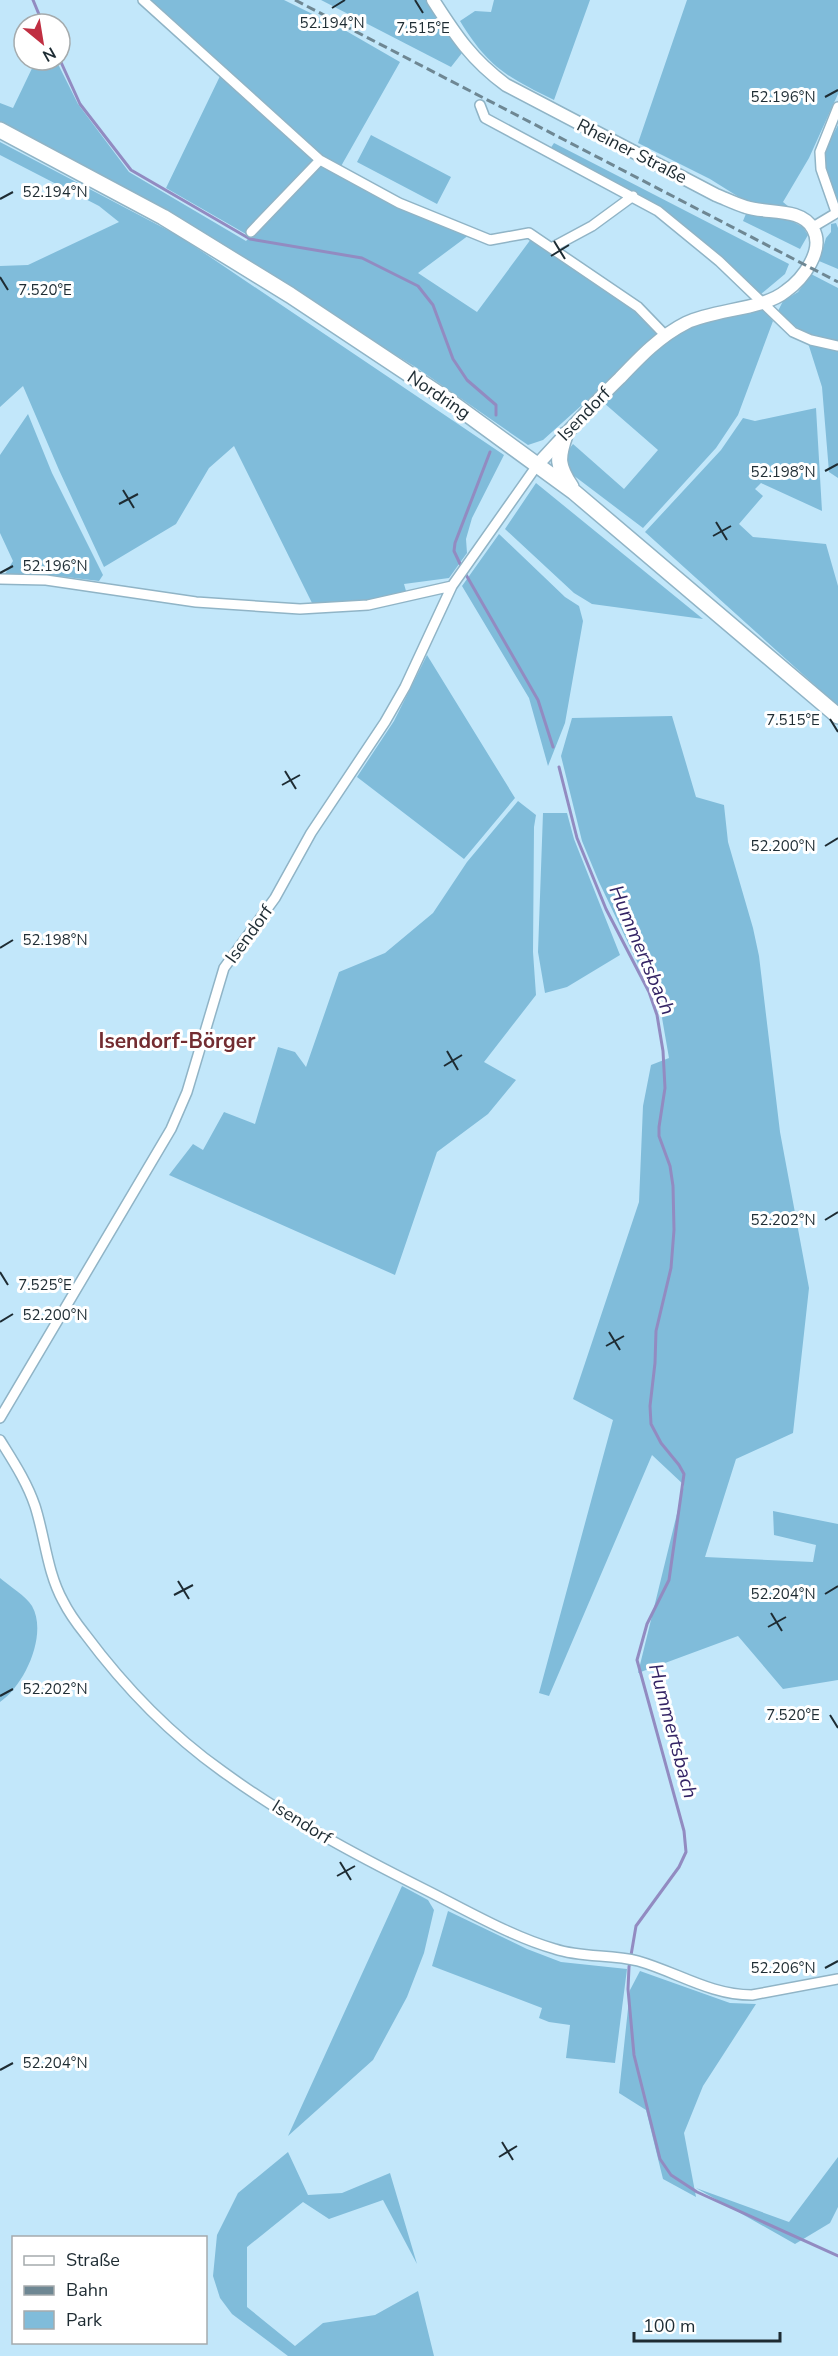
<svg xmlns="http://www.w3.org/2000/svg" width="838" height="2356" font-family="'Nunito Sans',sans-serif">
	<style>
		.green { fill: #80bcda }
		.lines { fill: none; stroke-linecap: round; stroke-linejoin: round }
		.stream { stroke: #928bc1; stroke-width: 3 }
		.minor-casing { stroke: #90b4c6; stroke-width: 12 }
		.tertiary-casing { stroke: #90b4c6; stroke-width: 15 }
		.primary-casing { stroke: #90b4c6; stroke-width: 18 }
		.minor { stroke: #fff; stroke-width: 9 }
		.tertiary { stroke: #fff; stroke-width: 12 }
		.primary { stroke: #fff; stroke-width: 15 }
		.rail { stroke: #6e8793; stroke-width: 3; stroke-dasharray: 9 4.5; stroke-linecap: butt }
		.ticks { fill: none; stroke: #1e2c33; stroke-width: 2 }
		.labels { text-anchor: middle; dominant-baseline: central; stroke-width: 6; stroke-linejoin: round; paint-order: stroke }
		.street-label { font-size: 18px; fill: #1e2c33; stroke: #fff }
		.water-label { font-size: 20px; font-style: italic; fill: #342465; stroke: #fff }
		.quarter-label { font-size: 21px; font-weight: bold; fill: #732c31; stroke: #fff }
		.ticks-label { font-size: 15px; text-anchor: middle; fill: #1e2c33; stroke: #fff; stroke-width: 6; stroke-linejoin: round; paint-order: stroke }
	</style>
	<rect width="100%" height="100%" fill="#c2e7fa"/>
	<path class="green" d="M148,0h136l57,28 59,34 -60,106 -19,-12z
		M321,0h106l35,53 -11,14z
		M494,0h96l-36,100c-47,-23 -66,-33 -94,-79l15,-10 16,1z
		M687,0h151v94l-29,64 -26,44 6,5 -3,11 17,9 5,8 -8,14 -57,-28 7,-17 -40,-25 -72,-36z
		M36,60h20l22,44 51,68 117,69 75,-76 148,70 -51,38 59,39 54,-73 104,71 25,25 -117,105 -15,5 -111,-77 -312,-190 -105,-57v-18l13,5z
		M221,74l96,86 -71,74 -80,-46z
		M838,125v81l-12,-38 -2,-16z
		M371,135l80,42 -14,27 -80,-42z
		M0,142l179,94 325,219 -32,63 -6,21 1,14 -18,25 -45,6 2,7 -37,10 -55,6 -80,-161 -25,22 -33,56 -72,43 -45,-97 -36,-84 -23,21v-141l28,-1 91,-43 -20,-16 -99,-51z
		M554,143l235,121 -4,10 -24,20 -43,-38 -59,-48 -109,-59z
		M836,223l2,5v41l-19,-8 7,-23 5,-6v-8z
		M811,274l27,14v53c-27,-6 -40,-8 -60,-30l5,-10 15,-9z
		M763,309l10,12 -35,94 -22,33 -73,80 -70,-53c-7,-11 -10,-20 0,-31l51,45 34,-39 -54,-47c27,-27 53,-58 87,-76 22,-10 48,-13 72,-18z
		M808,343l30,6v129l-9,-6 -7,-85z
		M816,408l6,103 -61,-28 -6,6 8,7 -24,28 14,13 73,7 12,42v120l-193,-174 76,-82 22,-32 12,3z
		M28,414l24,59 51,102 -4,6 -49,-6 -45,-1 8,-13 -13,-28v-78z
		M536,483l167,136 -111,-15 -18,-11 -69,-64z
		M499,534l66,63 14,9 4,15 -18,102 -17,43 -19,-68 -67,-112z
		M427,655l88,143 -51,61 -107,-82 37,-56z
		M672,716l24,81 28,8 4,37 25,86 6,28 21,176 29,156 -16,145 -57,26 -31,98 108,5 3,-17 -42,-10 -1,-24 65,13v156l-55,9 -45,-53 -100,37 46,-188 -32,-30 -103,241 -10,-3 74,-273 -40,-21 66,-197 4,-96 8,-41 18,-7 -8,-46 -62,-130 -17,-41 -21,-85 11,-38z
		M518,801l18,14 -2,12 -1,125 3,43 -52,67 32,18 -28,34 -51,38 -42,123 -226,-100 24,-31 10,6 21,-38 31,12 23,-77 17,5 11,15 33,-95 46,-19 48,-40 34,-51z
		M543,813h24l7,26 46,116 -53,32 -22,6 -7,-41z
		M0,1578c9,8 26,18 32,28 16,28 -7,79 -32,96z
		M402,1886l26,14 6,10 -10,43 -17,44 -34,63 -85,76z
		M448,1911l79,38 34,13 66,7 -12,94 -49,-5 4,-33 -21,-3 -10,-4 3,-10 -110,-42z
		M640,1971l90,32 26,1 -53,82 -19,47 12,64 -33,-18 -17,-69 -27,-17 11,-103z
		M288,2152l20,43 34,-2 48,-20 27,91 -34,-64 -54,19 -26,-17 -56,45v60l48,39 28,-23 52,-8 43,-24 16,65h-146l-56,-42 -12,-16 -7,-22 4,-41 21,-42z
		M838,2157v50l-8,16 -35,21 -99,-56 93,34z"/>
	<g class="lines">
		<path class="stream" d="M33,0l10,24
			M60,60l20,44 51,66 119,69 112,19 56,28 15,19 20,54 14,21 29,25v10
			M462,568l-8,-17 1,-8 35,-91
			M465,573l73,127 15,47
			M559,767l18,71 29,71 43,83 8,23 6,36 2,37 -6,39v9l11,30 3,20 1,44 -3,38 -15,63 -1,32 -5,43 1,18 10,19 18,22 5,9 -15,106 -22,44 -10,36 47,171 2,21 -7,15 -43,59 -7,41 -1,22 6,66 26,104 11,16 26,17 141,64"/>
		<g class="minor-casing">
			<path id="minor" d="M143,0l177,160 79,43 91,37 39,-7 109,74 27,28
				M480,105l5,13 173,93 61,50 74,71 18,8 27,6
				M836,212l-15,-43 -1,-17 18,-45
				M813,227l25,-15
				M251,232l69,-72
				M553,247l39,-21 41,-30
				M0,579l46,1 150,22 104,7 68,-4 84,-19
				M0,1418l171,-289 16,-37 37,-124 51,-70 36,-65 74,-111 20,-35 47,-101 86,-122
				M0,1440c13,21 27,42 35,66 10,31 12,66 28,95 6,12 14,23 22,33 38,51 85,100 137,137 63,46 132,83 202,118 40,20 88,48 131,60 27,9 56,5 83,12 39,11 72,34 114,34l86,-16"/>
		</g>
		<g class="tertiary-casing">
			<path id="tertiary" d="M433,0c23,36 39,60 73,85l210,110c10,4 20,9 30,12 20,7 56,0 67,22 12,21 -10,50 -27,62 -23,19 -71,18 -100,32 -26,13 -46,34 -66,55 -29,28 -55,57 -82,86"/>
		</g>
		<g class="primary-casing">
			<path id="primary" d="M0,130l163,87 127,78 158,105 126,92 264,224
				M565,435c-8,23 -8,31 6,52"/>
		</g>
		<use href="#minor" class="minor"/>
		<use href="#tertiary" class="tertiary"/>
		<use href="#primary" class="primary"/>
		<path class="rail" d="M295,0l543,282"/>
	</g>
	<path class="ticks" d="M415,0l8,13M332,8l13,-8M825,97l13,-7M0,199l13,-7M554,241l11,18M551,256l18,-11M0,277l8,13M825,471l13,-7M123,490l11,18M119,504l19,-10M716,522l11,18M713,536l18,-10M0,573l13,-7M830,719l8,13M285,771l11,18M282,785l18,-10M825,846l13,-8M0,948l13,-8M447,1051l11,19M444,1066l18,-11M825,1220l13,-8M0,1272l8,13M0,1322l13,-8M609,1332l11,18M606,1346l18,-10M178,1581l11,18M825,1594l13,-8M174,1595l19,-10M771,1613l11,18M768,1627l18,-10M0,1696l13,-7M830,1715l8,13M340,1862l11,18M337,1876l18,-10M825,1968l13,-7M0,2070l13,-7M502,2142l11,18M499,2157l18,-11"/>
	<g class="labels">
		<g class="street-label">
			<text transform="translate(632 151) rotate(27)">Rheiner Straße</text>
			<text transform="translate(439 395) rotate(34)">Nordring</text>
			<text transform="translate(584 414) rotate(-46)">Isendorf</text>
			<text transform="translate(249 934) rotate(-54)">Isendorf</text>
			<text transform="translate(302 1822) rotate(32)">Isendorf</text>
		</g>
		<g class="water-label">
			<text transform="translate(642 950) rotate(67)">Hummertsbach</text>
			<text transform="translate(673 1731) rotate(75)">Hummertsbach</text>
		</g>
		<g class="quarter-label">
			<text x="177" y="1041">Isendorf-Börger</text>
		</g>
	</g>
	<g class="ticks-label">
		<text x="332" y="28">52.194°N</text>
		<text x="423" y="33">7.515°E</text>
		<text x="783" y="102">52.196°N</text>
		<text x="55" y="197">52.194°N</text>
		<text x="45" y="295">7.520°E</text>
		<text x="783" y="477">52.198°N</text>
		<text x="55" y="571">52.196°N</text>
		<text x="793" y="725">7.515°E</text>
		<text x="783" y="851">52.200°N</text>
		<text x="55" y="945">52.198°N</text>
		<text x="783" y="1225">52.202°N</text>
		<text x="45" y="1290">7.525°E</text>
		<text x="55" y="1320">52.200°N</text>
		<text x="783" y="1599">52.204°N</text>
		<text x="55" y="1694">52.202°N</text>
		<text x="793" y="1720">7.520°E</text>
		<text x="783" y="1973">52.206°N</text>
		<text x="55" y="2068">52.204°N</text>
	</g>
	<rect x="12" y="2236" width="195" height="108" fill="#ffffff" stroke="#a5abad" stroke-width="1.5"/>
	<rect x="24" y="2256" width="30" height="9" fill="#ffffff" stroke="#a5abad" stroke-width="1.5"/>
	<text x="66" y="2266" font-size="18" fill="#1e2c33">Straße</text>
	<rect x="24" y="2286" width="30" height="9" fill="#6e8793" stroke="#a5abad" stroke-width="1.5"/>
	<text x="66" y="2296" font-size="18" fill="#1e2c33">Bahn</text>
	<rect x="24" y="2311" width="30" height="18" fill="#80bcda" stroke="#a5abad" stroke-width="1.5"/>
	<text x="66" y="2326" font-size="18" fill="#1e2c33">Park</text>
	<g transform="translate(42 42) rotate(150)"><circle r="28" fill="#ffffff" stroke="#a5abad" stroke-width="1.5"/>
	<path d="M0-4.5L10 22L0 15L-10 22Z" fill="#c02f42"/>
	<text y="-9" font-size="16" font-weight="bold" text-anchor="middle" fill="#1e2c33">N</text>
	</g>
	<path d="M634 2332v9h146v-9" fill="none" stroke="#1e2c33" stroke-width="3"/>
	<text x="643" y="2332" font-size="18" fill="#1e2c33" stroke="#ffffff" stroke-width="4.5" paint-order="stroke">100 m</text>
</svg>
